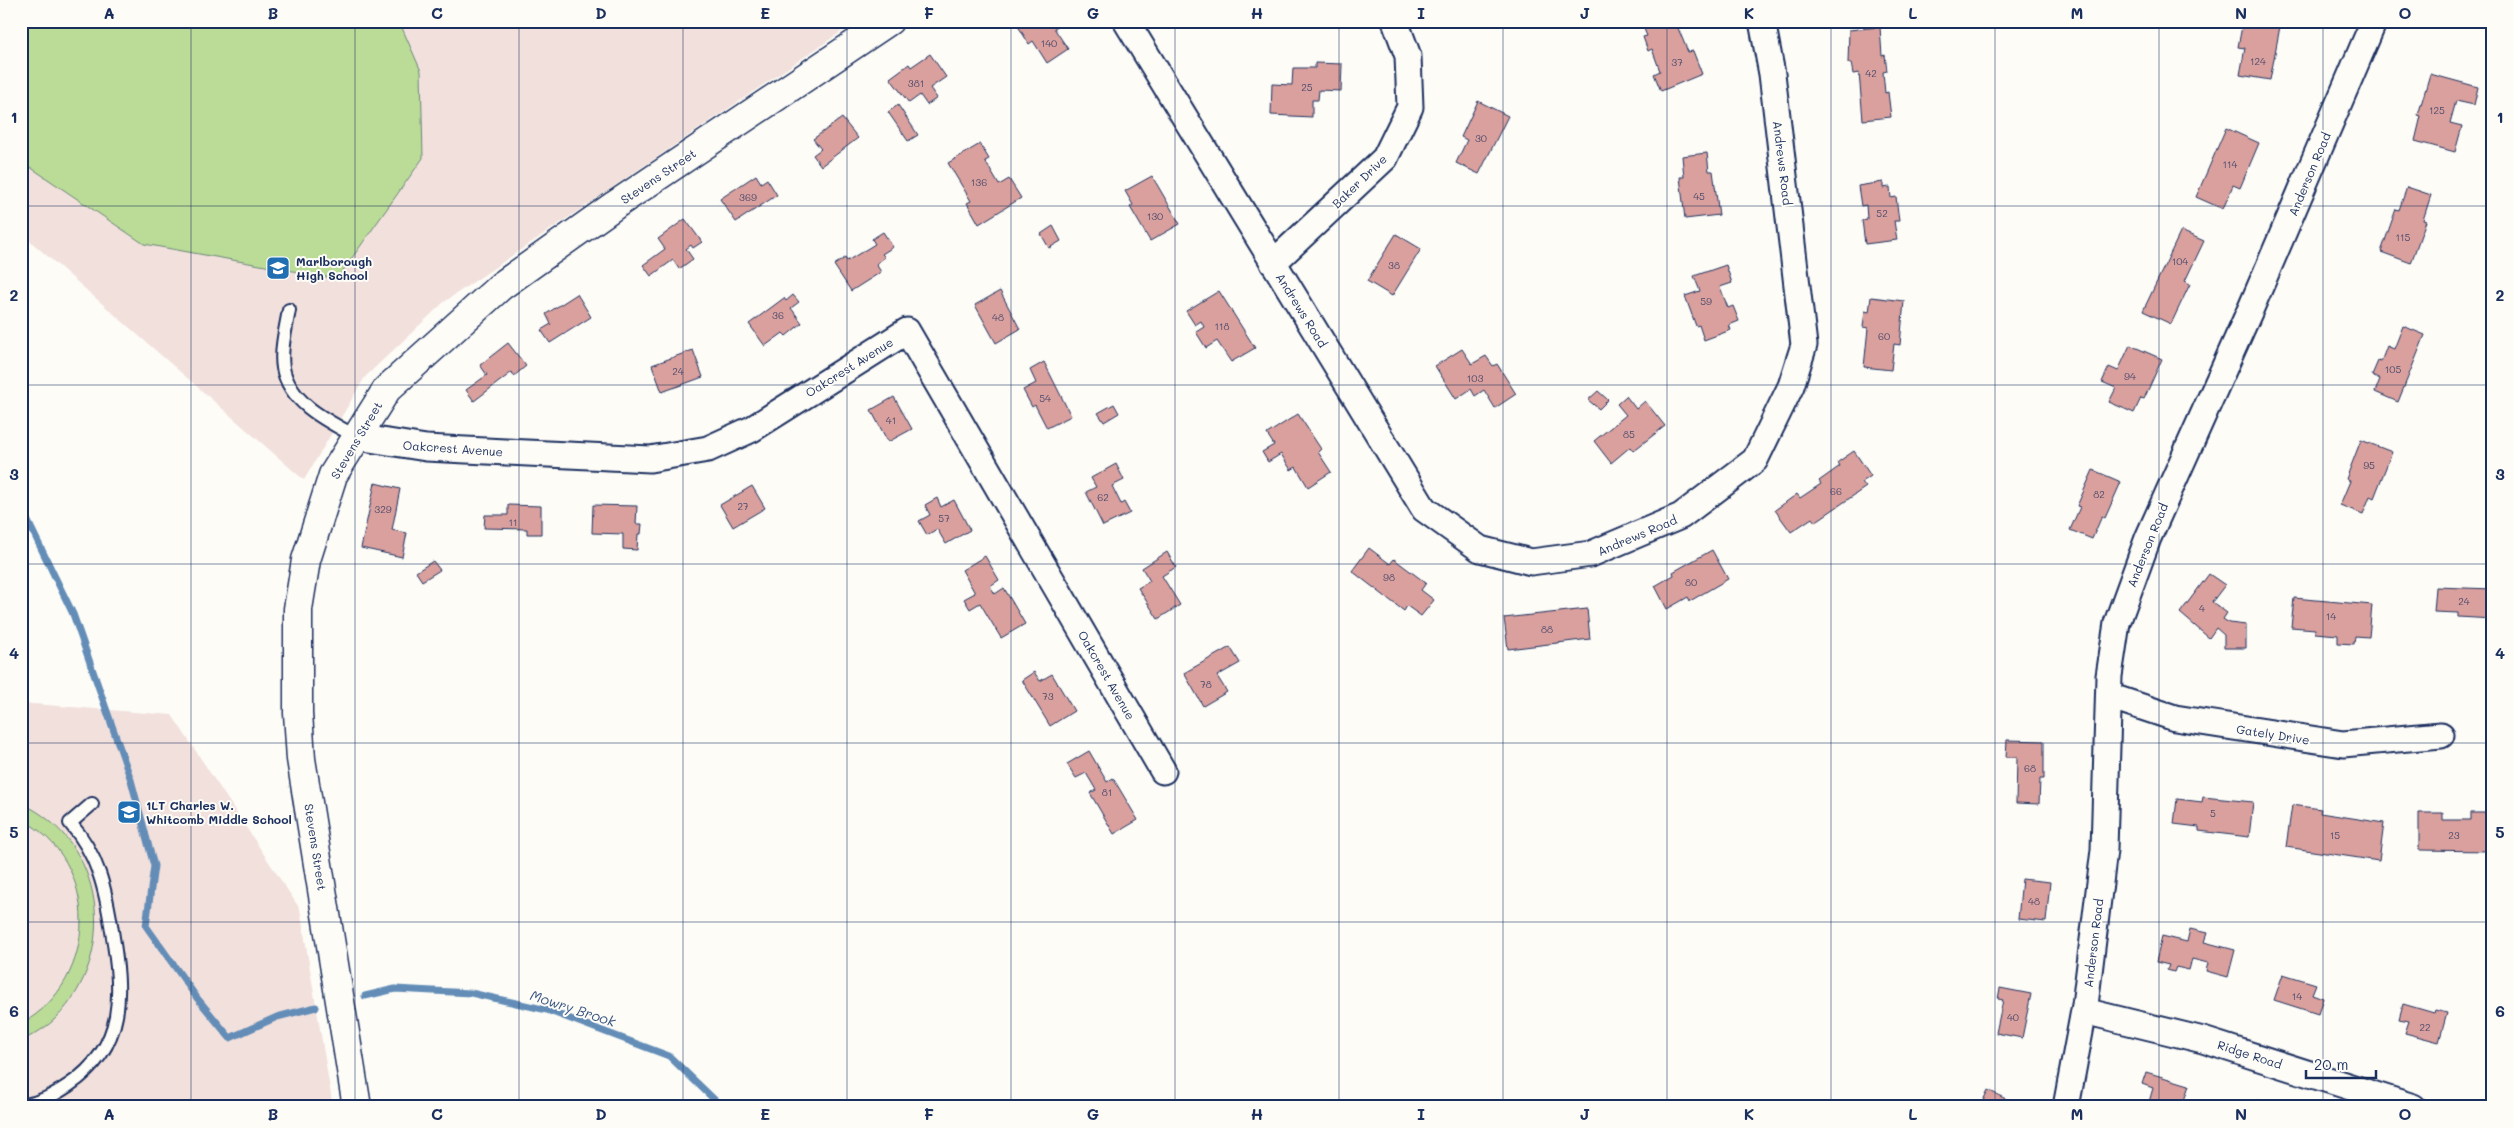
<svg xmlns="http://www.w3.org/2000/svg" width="2514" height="1128" font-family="Mali,sans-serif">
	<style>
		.built { fill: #f2e0dc }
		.green { fill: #badc96; stroke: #6a867a }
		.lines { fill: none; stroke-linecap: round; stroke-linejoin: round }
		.stream { stroke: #638db7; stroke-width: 7 }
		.building { fill: #daa09d; stroke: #1b2f5e }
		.lane-casing { stroke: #1b2f5e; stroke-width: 16 }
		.street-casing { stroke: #1b2f5e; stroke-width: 29 }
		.secondary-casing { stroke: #1b2f5e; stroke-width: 31 }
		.lane { stroke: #fdfcf7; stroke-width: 12 }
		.street { stroke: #fdfcf7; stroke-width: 25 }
		.secondary { stroke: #fdfcf7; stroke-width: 28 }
		.grid { fill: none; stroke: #1b2f5e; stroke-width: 1; stroke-opacity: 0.55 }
		.labels { text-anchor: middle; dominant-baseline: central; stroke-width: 4; stroke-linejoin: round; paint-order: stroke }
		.number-label { font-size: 10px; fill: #4b4b6e }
		.street-label { font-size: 12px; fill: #1b2f5e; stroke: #fdfcf7 }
		.poi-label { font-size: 12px; font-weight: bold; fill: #1b2f5e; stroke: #fdfcf7; text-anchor: start }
		.water-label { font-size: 14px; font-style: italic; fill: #395683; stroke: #fdfcf7 }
		.neatline { fill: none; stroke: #1b2f5e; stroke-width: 2 }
		.grid-label { font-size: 16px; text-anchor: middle; font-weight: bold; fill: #1b2f5e }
	</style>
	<rect width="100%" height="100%" fill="#fdfcf7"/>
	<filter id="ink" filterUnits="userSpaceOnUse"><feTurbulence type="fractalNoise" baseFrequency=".02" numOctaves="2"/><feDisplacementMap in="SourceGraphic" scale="10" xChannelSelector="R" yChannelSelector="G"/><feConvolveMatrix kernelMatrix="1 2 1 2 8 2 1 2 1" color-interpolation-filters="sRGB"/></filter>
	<g filter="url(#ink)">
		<path class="built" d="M21,21h836l-413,281 -79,75 -61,103 -283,-247z
			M21,703l151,12 128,194 33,198h-312z"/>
		<path class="green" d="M21,21h378l22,50 2,87 -86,121 -193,-35 -123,-83z
			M21,803c84,38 99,151 35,215 -10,10 -23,17 -35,23v-17c79,-43 81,-163 0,-205z"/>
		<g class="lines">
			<path class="stream" d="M21,507l52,107 58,166 23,86 -8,60 51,72 33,40 47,-21 39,-10
				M365,996l30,-7 76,4 76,17 122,46 53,51"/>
		</g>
		<path class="building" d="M1015,21h40l3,5 -4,2 14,21 -21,14 -14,-22 -4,3z
			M1663,21h12l13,31 5,-1 9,23 -41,17 -7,-17 6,-3 -8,-22 -4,2 -5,-14 4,-1 -3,-7z
			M2243,21h38l-11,59 -30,-5 5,-27 -7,-1z
			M1880,27l2,29 3,-1 2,16 -4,1 2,21 3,-1 3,25 -28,3 -4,-47 -6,1 -2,-11h-3l1,-33z
			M930,54l16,23 -16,11 7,10 -10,7 -7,-10 -11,8 -19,-25 19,-14 2,3z
			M1315,63l27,1 -1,27 -22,-1 -1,10h-6v17l-41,-2 1,-31 20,1 1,-17h22z
			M2430,74l48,13 -4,18 -18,-4 -6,22 12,3 -7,26 -40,-11 6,-25 -3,-1z
			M1478,101l30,15 -29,58 -23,-11 11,-23 -6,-3z
			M898,105l20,30 -10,6 -20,-29z
			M842,118l16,20 -37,28 -8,-11 8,-6 -8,-10z
			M2226,128l33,15 -19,45 -7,-3 -10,24 -27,-12z
			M980,144l9,15 -4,2 14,24 10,-6 12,19 -42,26 -12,-21 4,-2 -23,-38z
			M1707,153l2,18h4l6,44 -34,4 -5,-42h4l-2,-21z
			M756,175l5,8 6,-4 10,16 -41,27 -16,-23z
			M1152,176l28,48 -30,17 -20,-34 3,-2 -8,-14z
			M1883,182v6l7,-1 1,11 5,-1 3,24h-5l3,19 -32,4 -3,-24 5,-1 -1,-14 -5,1 -3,-20z
			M2407,187l24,8 -8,25 3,1 -15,42 -30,-11 15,-43 3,1z
			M685,219l17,23 -9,6 -2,-3 -5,4 7,10 -14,10 -6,-9 -22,16 -8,-11 22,-16 -7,-10z
			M1053,226l8,15 -12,7 -8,-14z
			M2181,231l23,10 -19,40 5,3 -19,40 -28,-13z
			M883,232l10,15 -11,7 3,3 -9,7 5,8 -30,19 -17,-26 11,-7 2,3 28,-17 -3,-5z
			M1396,234l25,15 -29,47 -25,-15z
			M1726,265l6,18 -12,4 8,21 5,-2 6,15 -10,4 2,5 -27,10 -5,-15 -3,1 -11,-30 15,-5 -6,-15z
			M1000,291l20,38 -24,14 -21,-38z
			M1219,291l36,57 -24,14 -14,-21 -11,7 -10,-16 8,-5 -3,-6 -6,4 -9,-14z
			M577,294l14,23 -41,26 -9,-13 10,-6 -5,-10z
			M793,295l6,7 -8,6 11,15 -16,13 -3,-3 -18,13 -16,-22 35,-26 2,3z
			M1871,297l33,4 -4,44 -6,-1 -3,26 -27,-3 4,-39 -5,-1 2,-16 4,1z
			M2403,326l22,9 -27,67 -23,-10 5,-13 -8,-4 6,-14 3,1 6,-16 7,3z
			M508,343l18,23 -12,10 -2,-4 -38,29 -8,-11 21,-15 -7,-10z
			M2130,345l32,14 -18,40 -3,-1 -7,15 -25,-11 7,-14 -14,-6 7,-15 9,4z
			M1462,349l10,15 14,-8 7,10 4,-2 19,30 -21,14 -11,-18 -9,6 -4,-7 -15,10 -21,-33z
			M693,350l10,27 -41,15 -10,-27z
			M1044,362l27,54 -24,12 -12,-23 -3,2 -9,-17 13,-7 -6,-13z
			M1598,391l10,9 -9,9 -11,-9z
			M1626,396l10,13 9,-8 20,25 -32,25 -3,-4 -19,16 -17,-22 32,-26 -9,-11z
			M894,397l18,32 -24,13 -17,-32z
			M1114,404l5,9 -15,9 -6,-9z
			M1298,414l23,35 -3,3 13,20 -23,15 -12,-20 -5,3 -10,-16 -13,8 -6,-10 12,-7 -7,-11z
			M2361,440l31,12 -18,46 -4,-2 -7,18 -23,-9 10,-24 -4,-2z
			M1854,451l17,25 -9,6 4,5 -51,35 -3,-4 -21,14 -16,-22 22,-16 3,4 21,-14 -2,-3 21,-15 -2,-4z
			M1116,464l8,16 -12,6 9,18 3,-2 6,11 -27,13 -17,-34 10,-5 -5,-9z
			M2093,470l28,12 -16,36 -3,-2 -10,23 -22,-9 10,-23 -3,-1z
			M375,483l25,6 -8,41 15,3 -5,24 -41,-9z
			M752,486l13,22 -32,19 -13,-22z
			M937,498l4,9 13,-7 16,30 -24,14 -9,-15 -10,6 -8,-14 11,-6 -5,-10z
			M508,505l33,1v28h-14v-5l-43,-1 1,-13h23z
			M593,505l44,1 -1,18h6l-1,10h-3l-1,16 -14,-1v-15l-31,-1z
			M1369,548l21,16 4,-5 32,24 -5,7 13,10 -13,16 -14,-10 -3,5 -52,-40z
			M1712,550l16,29 -38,22 -2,-4 -21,12 -12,-23 19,-11 -1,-3z
			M1167,552l9,15 -14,9 18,29 -22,14 -20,-31 12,-7 -8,-13z
			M985,556l14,24 -9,6 5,8 9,-6 21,36 -24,14 -21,-35 -10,6 -6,-10 11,-6 -13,-23z
			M433,561l7,9 -18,11 -6,-9z
			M2209,574l16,11 -13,17 15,11 -4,6 6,4 17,2v23h-22v-13l-8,-7 -7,10 -29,-25z
			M2436,587l57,2v30l-35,-2v-4l-24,-1z
			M2294,598l78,7 -3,32 -14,-1 -1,8 -16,-1v-8l-23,-2v-4l-24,-2z
			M1587,609l3,30 -82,10 -4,-31z
			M1230,647l10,16 -23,13 10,16 -24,14 -19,-33z
			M1034,672l6,9 12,-7 22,37 -24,15 -28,-46z
			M2007,740l37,1v38h-4l-1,25 -23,-1 1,-46h-11z
			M1089,751l18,31 6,-4 25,42 -24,14 -24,-41 6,-3 -10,-17 -10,5 -9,-14z
			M2203,797l50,5 -4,35 -50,-6v-4l-25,-3 3,-25 25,3z
			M2292,805l29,4 -1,4 64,10 -5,38 -93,-14z
			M2419,813h24v7h28v-7h18v38l-70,-1z
			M2022,879l28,3 -4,40 -28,-3z
			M2190,929l17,4 -3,9 31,8 -7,27 -22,-6 2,-8 -16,-4 -3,11 -13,-3 -2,5 -7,-2 2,-5 -13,-3 6,-26 25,6z
			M2283,974l33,10 -4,10 11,4 -5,16 -44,-14z
			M2000,988l31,6 -9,44 -26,-5 7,-33 -5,-1z
			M2403,1004l31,9 1,-3 12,3 -8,29 -34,-9 4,-12 -10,-2z
			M2146,1072l43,13 -7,22h-20l-13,-5 4,-14 -11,-4z
			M1988,1090l24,12 -2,5h-30z
			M2258,1100l8,3 -1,4h-23l2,-5 12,4z"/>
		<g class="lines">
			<g class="lane-casing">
				<path id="lane" d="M289,310c-3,18 -9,40 -6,58 7,36 45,53 74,69
					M21,1106c19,-3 33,-11 48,-21 58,-39 53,-93 43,-154 -6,-40 -14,-77 -42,-108l22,-19"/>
			</g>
			<g class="street-casing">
				<path id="street" d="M1126,21l298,488 56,40 51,13 60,-8 90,-38 74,-56 36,-74 13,-41 -32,-271 -10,-53
					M1273,263l112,-105 25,-51 -2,-51 -13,-35
					M357,437l69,11 224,11 58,-10 44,-20 155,-98 256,440
					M2109,696l66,22 168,26 98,-9
					M2084,1011l119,29 210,67
					M2066,1107l19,-102 19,-155 5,-174 8,-53 31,-85 103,-230 123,-287"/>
			</g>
			<g class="secondary-casing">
				<path id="secondary" d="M357,1107l-56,-348 -3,-46v-104l8,-49 27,-85 54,-86 114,-103 114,-81 274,-184"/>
			</g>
			<use href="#lane" class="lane"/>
			<use href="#street" class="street"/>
			<use href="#secondary" class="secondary"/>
		</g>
	</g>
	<path class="grid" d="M191,21v1086M355,21v1086M519,21v1086M683,21v1086M847,21v1086M1011,21v1086M1175,21v1086M1339,21v1086M1503,21v1086M1667,21v1086M1831,21v1086M1995,21v1086M2159,21v1086M2323,21v1086M21,206h2472M21,385h2472M21,564h2472M21,743h2472M21,922h2472"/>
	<defs>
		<g id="school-square" transform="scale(1.25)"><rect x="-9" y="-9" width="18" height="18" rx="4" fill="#1f6fb2" stroke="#fdfcf7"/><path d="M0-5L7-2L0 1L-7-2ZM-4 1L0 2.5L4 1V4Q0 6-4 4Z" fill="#fff"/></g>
	</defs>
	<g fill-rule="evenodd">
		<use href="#school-square" x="278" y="268"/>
		<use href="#school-square" x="129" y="812"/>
	</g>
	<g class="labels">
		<g class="number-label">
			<text x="1049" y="43">140</text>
			<text x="2258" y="61">124</text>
			<text x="1677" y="62">37</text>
			<text x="1871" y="73">42</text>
			<text x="916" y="83">381</text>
			<text x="1307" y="87">25</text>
			<text x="2437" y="110">125</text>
			<text x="1481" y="138">30</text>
			<text x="2230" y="164">114</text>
			<text x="979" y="182">136</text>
			<text x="1699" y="196">45</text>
			<text x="748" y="197">369</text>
			<text x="1882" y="213">52</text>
			<text x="1155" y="216">130</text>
			<text x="2403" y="237">115</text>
			<text x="2180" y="261">104</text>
			<text x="1394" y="265">38</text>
			<text x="1706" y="301">59</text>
			<text x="778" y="315">36</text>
			<text x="998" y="317">48</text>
			<text x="1222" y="326">118</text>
			<text x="1884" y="336">60</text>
			<text x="2393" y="369">105</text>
			<text x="678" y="371">24</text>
			<text x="2130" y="376">94</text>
			<text x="1475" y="378">103</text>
			<text x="1045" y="398">54</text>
			<text x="891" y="420">41</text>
			<text x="1629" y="434">85</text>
			<text x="2369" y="465">95</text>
			<text x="1836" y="491">66</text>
			<text x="2099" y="494">82</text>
			<text x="1103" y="497">62</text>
			<text x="743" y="506">27</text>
			<text x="383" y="509">329</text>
			<text x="944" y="518">57</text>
			<text x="513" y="522">11</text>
			<text x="1389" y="577">98</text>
			<text x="1691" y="582">80</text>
			<text x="2464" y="601">24</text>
			<text x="2202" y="608">4</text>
			<text x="2331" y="616">14</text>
			<text x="1547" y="629">88</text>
			<text x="1206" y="684">78</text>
			<text x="1048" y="696">73</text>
			<text x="2030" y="768">68</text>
			<text x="1107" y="792">81</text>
			<text x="2213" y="813">5</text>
			<text x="2335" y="835">15</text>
			<text x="2454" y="835">23</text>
			<text x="2034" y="901">48</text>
			<text x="2297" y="996">14</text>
			<text x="2013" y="1017">40</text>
			<text x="2425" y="1027">22</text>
		</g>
		<g class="street-label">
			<text transform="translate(1783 163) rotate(83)">Andrews Road</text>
			<text transform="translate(2309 174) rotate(-67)">Anderson Road</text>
			<text transform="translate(658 176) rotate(-34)">Stevens Street</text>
			<text transform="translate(1359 181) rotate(-44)">Baker Drive</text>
			<text transform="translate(1302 310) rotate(58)">Andrews Road</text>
			<text transform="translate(849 367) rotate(-32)">Oakcrest Avenue</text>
			<text transform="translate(356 440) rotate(-59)">Stevens Street</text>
			<text transform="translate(453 448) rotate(4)">Oakcrest Avenue</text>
			<text transform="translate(1637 535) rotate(-23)">Andrews Road</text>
			<text transform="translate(2147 545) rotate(-68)">Anderson Road</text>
			<text transform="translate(1107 675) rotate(60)">Oakcrest Avenue</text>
			<text transform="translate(2273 734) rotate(9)">Gately Drive</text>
			<text transform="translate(316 847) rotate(81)">Stevens Street</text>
			<text transform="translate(2093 943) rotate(-83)">Anderson Road</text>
			<text transform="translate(2250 1054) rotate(18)">Ridge Road</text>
		</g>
		<g class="poi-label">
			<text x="296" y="261">Marlborough<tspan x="296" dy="14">High School</tspan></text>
			<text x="146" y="805">1LT Charles W.<tspan x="146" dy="14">Whitcomb Middle School</tspan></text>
		</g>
		<g class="water-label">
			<text transform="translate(573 1008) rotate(18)">Mowry Brook</text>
		</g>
	</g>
	<rect width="2514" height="1128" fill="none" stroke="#fdfcf7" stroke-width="55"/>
	<path d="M2306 1070v8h70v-8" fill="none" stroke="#1b2f5e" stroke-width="2.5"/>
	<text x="2314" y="1070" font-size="15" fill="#1b2f5e" stroke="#fdfcf7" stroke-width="4" paint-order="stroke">20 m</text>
	<rect x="28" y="28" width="2458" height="1072" class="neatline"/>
	<g class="grid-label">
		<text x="109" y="19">A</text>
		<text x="273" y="19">B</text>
		<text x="437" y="19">C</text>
		<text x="601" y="19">D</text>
		<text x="765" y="19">E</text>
		<text x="929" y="19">F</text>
		<text x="1093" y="19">G</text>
		<text x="1257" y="19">H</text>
		<text x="1421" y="19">I</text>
		<text x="1585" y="19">J</text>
		<text x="1749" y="19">K</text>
		<text x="1913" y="19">L</text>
		<text x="2077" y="19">M</text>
		<text x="2241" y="19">N</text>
		<text x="2405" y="19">O</text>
		<text x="14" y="123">1</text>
		<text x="2500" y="123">1</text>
		<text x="14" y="301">2</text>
		<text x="2500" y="301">2</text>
		<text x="14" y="480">3</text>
		<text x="2500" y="480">3</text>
		<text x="14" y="659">4</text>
		<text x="2500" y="659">4</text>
		<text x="14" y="838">5</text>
		<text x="2500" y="838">5</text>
		<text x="14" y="1017">6</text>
		<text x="2500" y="1017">6</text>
		<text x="109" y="1120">A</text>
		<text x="273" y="1120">B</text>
		<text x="437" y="1120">C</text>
		<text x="601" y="1120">D</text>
		<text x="765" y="1120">E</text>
		<text x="929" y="1120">F</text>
		<text x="1093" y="1120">G</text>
		<text x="1257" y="1120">H</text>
		<text x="1421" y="1120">I</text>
		<text x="1585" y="1120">J</text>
		<text x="1749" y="1120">K</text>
		<text x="1913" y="1120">L</text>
		<text x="2077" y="1120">M</text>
		<text x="2241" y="1120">N</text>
		<text x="2405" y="1120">O</text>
	</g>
</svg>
